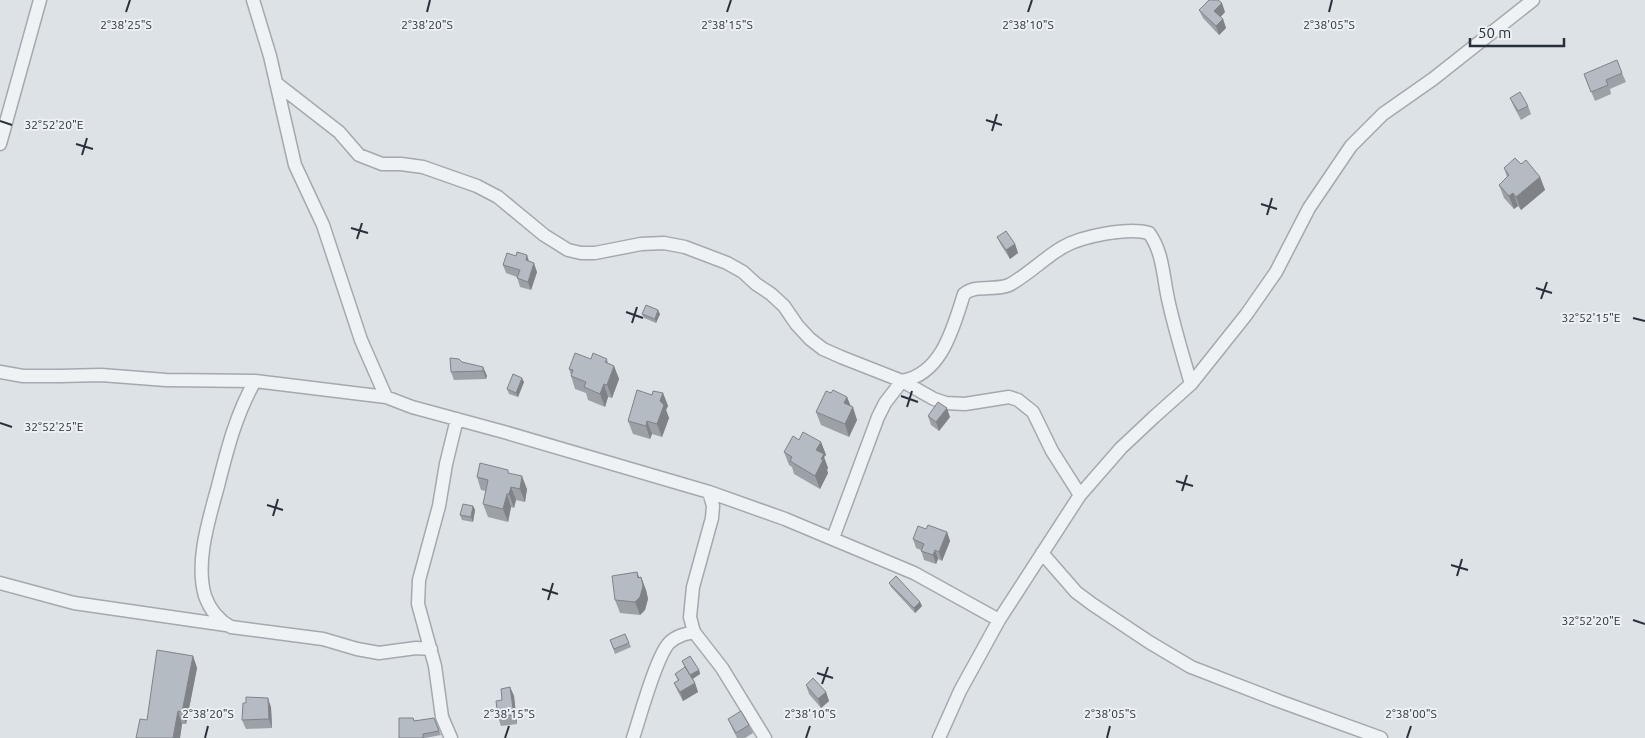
<svg xmlns="http://www.w3.org/2000/svg" width="1645" height="738" font-family="Ubuntu,sans-serif">
	<style>
		.lines { fill: none; stroke-linecap: round; stroke-linejoin: round }
		.street-casing { stroke: #a3a9af; stroke-width: 15 }
		.street { stroke: #eff2f4; stroke-width: 12 }
		.wall { fill: #9ca1a7 }
		.shaded-wall { fill: #7f8388 }
		.building { fill: #b5bbc2; stroke: #7f8388 }
		.ticks { fill: none; stroke: #28313b; stroke-width: 2 }
		.ticks-label { font-size: 12px; text-anchor: middle; fill: #28313b; stroke: #ecf0f4; stroke-width: 4; stroke-linejoin: round; paint-order: stroke }
	</style>
	<rect width="100%" height="100%" fill="#dde2e6"/>
	<g class="lines">
		<g class="street-casing">
			<path id="street" d="M253,0l17,56 25,109 28,60 38,115 25,57
				M276,83l63,49 20,23 23,9h19l22,3 54,19 21,11 46,38 24,15 13,3h14l46,-9 23,-1 21,4 42,16 16,9 13,12 15,10 13,12 13,19 13,14 13,10 18,8 61,24 32,18 12,4 19,1 44,-7 9,3 15,12 19,39 28,44
				M0,144l40,-144
				M0,372l23,4h37l41,-1 65,5 89,1 131,16 26,10 92,25 205,60 76,27 129,54 85,47
				M255,381c-19,33 -28,69 -37,105 -9,33 -23,76 -13,110 5,14 13,24 26,31l92,12 34,10 22,4 37,-5 15,1
				M709,492l4,14 -1,12 -19,69 -3,30 4,15 28,36 43,70
				M833,538l45,-121 7,-14 17,-22c40,-7 51,-53 62,-87 12,-10 31,-3 45,-9 19,-10 35,-27 54,-38 19,-11 65,-20 86,-14 14,19 14,43 19,66 6,28 15,57 23,85
				M1042,553l34,39 16,12 57,38 42,25 88,34 102,37
				M0,583l74,20 152,22
				M451,738l-9,-21 -7,-51 -17,-62 1,-24 20,-74 7,-42 11,-45
				M633,738c7,-21 23,-81 36,-95 7,-7 16,-9 25,-11
				M939,738l21,-47 39,-71 81,-125 41,-47 33,-31 37,-33 55,-69 30,-43 33,-64 42,-62 32,-32 50,-35 100,-79"/>
		</g>
		<use href="#street" class="street"/>
	</g>
	<path class="wall" d="M1199,10l26,2 -5,5 3,2 3,9 -7,7 -16,-17z
		M1622,73l4,9 -16,7 1,5 -16,7 -11,-27z
		M1510,98l18,8 3,8 -10,6 -7,-13z
		M1521,164l19,13 5,13 -24,20 -3,-4 -4,3 -10,-11 -5,-13 8,-8 -3,-9z
		M997,237l18,7 3,9 -8,6 -9,-14z
		M530,262l7,10 -6,18 -11,-3 -3,-10 -11,-4 -3,-8z
		M642,314h18l-4,9 -12,-5z
		M591,359h16l1,4 6,3 5,13 -7,19 -4,-1 -3,10 -17,-7 -2,-7 -11,-4 -4,-13v-1l-2,-6z
		M462,362l21,5 4,9 -1,3 -32,1 -3,-8z
		M524,382l-6,15 -9,-3 -2,-5z
		M663,393l5,13 -2,4 3,8 -7,19 -10,-3 -2,5 -17,-5 -5,-13 24,-26z
		M831,393l16,4 3,9 7,14 -8,17 -28,-12 -5,-13z
		M928,416l22,1 -11,14 -8,-6z
		M799,440l22,2 5,13 -2,2 4,11 -1,2 1,3 -8,16 -26,-15 -2,-7 -3,-2 -5,-13z
		M510,474l17,15 -2,13 -9,-2 -2,8 -3,-1 -3,15 -20,-5 -5,-13 3,-13 -5,-1 -4,-13z
		M473,506l2,4 -2,12 -11,-2 -2,-5z
		M926,529l21,3 3,9 -8,20 -4,-2 -2,5 -12,-4 -3,-10 -5,-2 -3,-9z
		M637,572l2,5h2l5,13 2,9 -3,11 -5,5 -20,-2 -5,-13z
		M889,583l31,19 2,4 -7,7 -24,-26z
		M625,634l6,13 -16,7 -5,-14z
		M193,656l4,12 -11,56h-4l-2,14 -33,-18z
		M682,661l17,9 1,4 -7,5 2,4 3,9 -15,9 -5,-9 -4,-9 4,-2 -3,-7 10,-6z
		M806,685l20,7 3,9 -8,7 -12,-14z
		M510,687l4,9 3,28 -16,2 -3,-9 4,-17z
		M271,707l1,21 -26,1 -4,-9z
		M413,718l2,3 19,-3 7,17 -16,3h-26z
		M728,719l21,6 4,8 -8,5h-8l-5,-10z"/>
	<path class="shaded-wall" d="M1222,3l3,9 -7,8 -4,-9z
		M1223,19l3,9 -7,7 -3,-9z
		M1540,177l5,13 -24,20 -5,-13z
		M1513,193l5,13 -4,3 -5,-13z
		M1015,244l3,9 -8,6 -4,-9z
		M527,255l3,9 -4,-4z
		M534,263l3,9 -6,18 -3,-8z
		M658,310l2,4 -4,9 -1,-4z
		M614,366l5,13 -7,19 -5,-13z
		M483,367l4,9 -1,3 -3,-8z
		M522,378l2,4 -6,15 -2,-4z
		M604,384l4,13 -3,10 -5,-13z
		M663,393l5,13 -2,4 3,8 -7,19 -5,-13 3,-23z
		M847,397l5,12 1,-2 4,13 -8,17 -4,-13 -1,-21z
		M947,408l3,9 -11,14 -3,-9z
		M647,421l5,13 -2,5 -4,-13z
		M821,442l5,13 -2,2 4,11 -1,2 1,3 -8,16 -5,-13 1,-26z
		M522,476l5,13 -2,13 -5,-13z
		M511,487l5,13 -2,8 -5,-14z
		M507,494l4,13 -3,15 -5,-13z
		M473,506l2,4 -2,12 -2,-5z
		M947,532l3,9 -8,20 -3,-9z
		M935,550l3,9 -2,5 -3,-9z
		M637,572l5,13 -1,-8 5,13 2,9 -3,11 -5,5 -5,-13 3,-24z
		M920,602l2,4 -7,7 -1,-5z
		M193,656l4,12 -11,56 -4,-12z
		M699,670l1,4 -8,5 -2,-4z
		M695,683l3,9 -15,9 -3,-9z
		M510,687l4,9 3,28 -3,-9z
		M826,692l3,9 -8,7 -3,-9z
		M268,698l3,9 1,21 -3,-9z
		M178,711l4,13 -2,14h-7z"/>
	<path class="building" d="M1209,0h9l4,3 -8,8 9,8 -7,7 -17,-16z
		M1617,60l5,13 -16,7 2,5 -17,7 -7,-18z
		M1520,92l8,14 -10,5 -8,-13z
		M1515,158l6,6 5,-4 14,17 -24,20 -3,-4 -4,3 -10,-11 10,-10 -5,-7z
		M1006,231l9,13 -9,6 -9,-13z
		M517,252l10,3 -1,5 8,3 -6,19 -11,-4 3,-8 -17,-5 4,-12 9,3z
		M646,305l12,5 -3,9 -13,-5z
		M575,353l16,6 2,-6 14,6 -2,3 9,4 -7,19 -3,-1 -4,10 -16,-7 2,-5 -15,-6 2,-6 -4,-1z
		M450,358l9,1 3,3 21,5v4l-32,1z
		M513,374l9,4 -6,15 -9,-4z
		M637,390l15,5 1,-4 10,2 -3,8 4,4 -7,19 -10,-3 -1,5 -18,-5z
		M833,390l14,7 -3,6 9,4 -8,17 -29,-12 10,-21 5,2z
		M938,402l9,6 -11,14 -8,-6z
		M803,432l18,10 -5,8 8,4 -3,5 2,1 -8,16 -25,-15 2,-4 -8,-5 9,-16 6,4z
		M480,463l28,7v3l14,3 -2,13 -9,-2 -2,7h-2l-4,15 -20,-5 5,-24 -11,-3z
		M463,504l10,2 -2,11 -11,-2z
		M928,525l19,7 -8,20 -4,-2 -2,5 -12,-4 3,-7 -11,-5 5,-13 8,3z
		M637,572l1,6 3,-1 2,9 -3,11 -5,5 -20,-2 -3,-24z
		M896,576l24,26 -6,6 -25,-25z
		M625,634l4,9 -15,6 -4,-9z
		M157,650l36,6 -11,56 -4,-1 -5,27h-37l4,-19 7,1z
		M690,656l9,14 -9,5 -8,-14z
		M685,667l10,16 -15,9 -6,-9 5,-3 -4,-6z
		M813,678l13,14 -8,7 -12,-14z
		M510,687l4,28 -16,2 -2,-16 6,-1 -1,-11z
		M246,697l22,1 1,21 -27,1 1,-17h3z
		M741,711l8,14 -13,8 -8,-14z
		M399,718h14l1,3 20,-3 5,13 -16,3v4h-24z"/>
	<path class="ticks" d="M126,12l4,-12M427,12l3,-12M727,12l4,-12M1028,12l4,-12M1329,12l3,-12M986,120l16,5M0,121l12,4M992,131l5,-17M76,144l17,5M82,155l5,-17M1261,204l16,5M1267,215l5,-17M351,228l17,5M357,239l5,-16M1536,288l16,5M1541,299l6,-17M626,312l17,6M1633,318l12,3M632,323l5,-16M901,396l17,6M907,407l5,-16M0,423l12,4M1176,481l17,5M1182,491l5,-16M267,505l16,5M273,516l5,-17M1451,565l17,5M1457,576l5,-17M542,589l16,5M548,600l5,-17M1633,620l12,4M817,673l16,5M822,684l6,-17M205,738l3,-12M505,738l4,-12M806,738l4,-12M1107,738l3,-12M1407,738l4,-12"/>
	<g class="ticks-label">
		<text x="126" y="29">2°38'25"S</text>
		<text x="427" y="29">2°38'20"S</text>
		<text x="727" y="29">2°38'15"S</text>
		<text x="1028" y="29">2°38'10"S</text>
		<text x="1329" y="29">2°38'05"S</text>
		<text x="54" y="129">32°52'20"E</text>
		<text x="1591" y="322">32°52'15"E</text>
		<text x="54" y="431">32°52'25"E</text>
		<text x="1591" y="625">32°52'20"E</text>
		<text x="208" y="718">2°38'20"S</text>
		<text x="509" y="718">2°38'15"S</text>
		<text x="810" y="718">2°38'10"S</text>
		<text x="1110" y="718">2°38'05"S</text>
		<text x="1411" y="718">2°38'00"S</text>
	</g>
	<path d="M1470 38v8h94v-8" fill="none" stroke="#28313b" stroke-width="2.5"/>
	<text x="1478" y="38" font-size="15" fill="#28313b" stroke="#ecf0f4" stroke-width="4" paint-order="stroke">50 m</text>
</svg>
